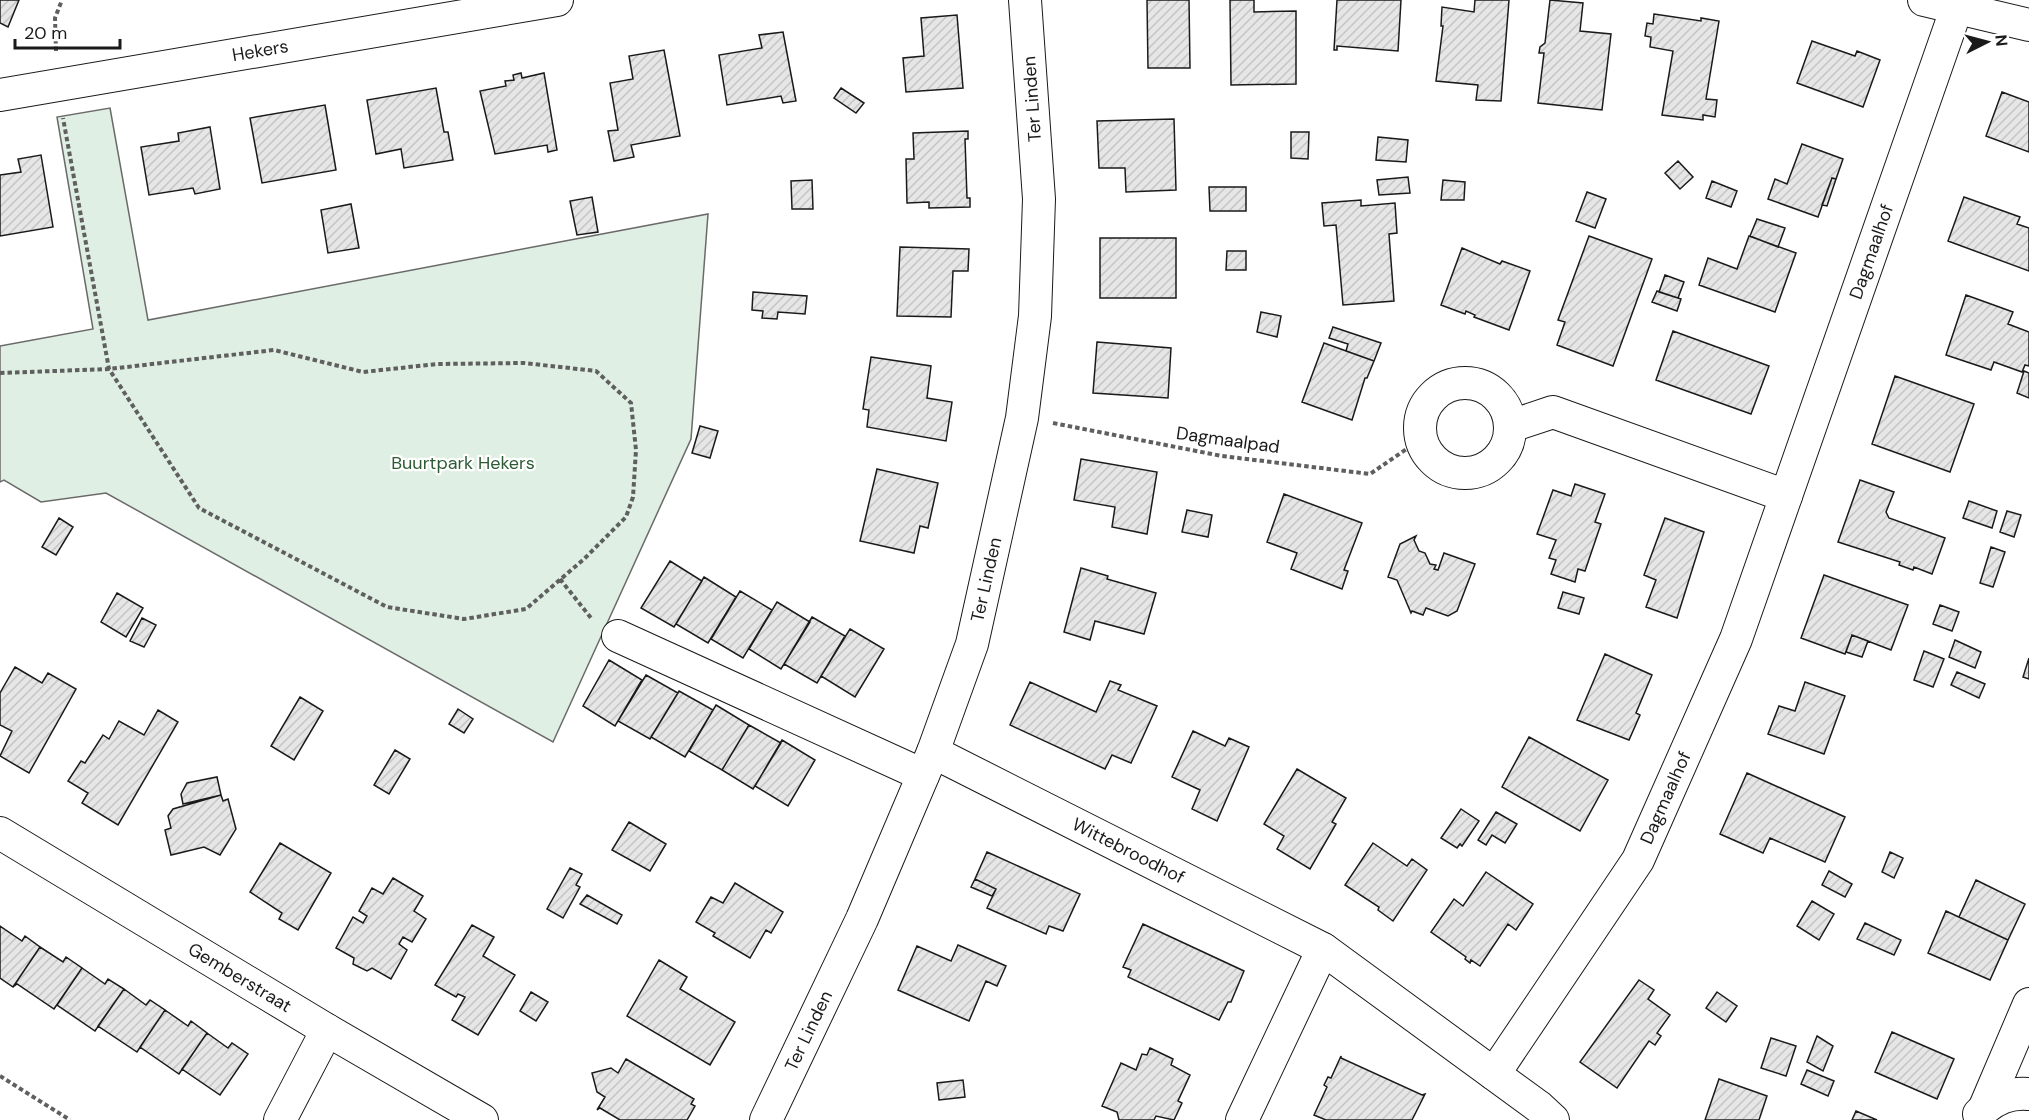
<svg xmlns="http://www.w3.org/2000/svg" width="2029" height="1120" font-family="'DM Sans',sans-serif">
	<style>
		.park { fill: #e0efe3; stroke: #6a6a6a; stroke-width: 1.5 }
		.building { fill: url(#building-hatch); stroke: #1a1a1a; stroke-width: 1.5 }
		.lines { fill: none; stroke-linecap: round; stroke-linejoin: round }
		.street-casing { stroke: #1a1a1a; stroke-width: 34 }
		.path { stroke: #5f5f5f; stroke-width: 4; stroke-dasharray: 4.5 3; stroke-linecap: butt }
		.street { stroke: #fff; stroke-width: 32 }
		.labels { text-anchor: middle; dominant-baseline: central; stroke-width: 4.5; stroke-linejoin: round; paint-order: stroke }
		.street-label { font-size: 18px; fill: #1a1a1a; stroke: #fff }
		.park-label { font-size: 18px; fill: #2b5a34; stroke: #fff }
	</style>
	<defs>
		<pattern id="building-hatch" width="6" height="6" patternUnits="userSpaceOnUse" patternTransform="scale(1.5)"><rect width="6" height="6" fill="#e6e6e6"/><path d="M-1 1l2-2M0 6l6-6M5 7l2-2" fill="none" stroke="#c5c5c5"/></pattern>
	</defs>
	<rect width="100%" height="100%" fill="#fff"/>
	<path class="park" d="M110,108l38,212 560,-106 -17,225 -138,303 -447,-249 -65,9 -37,-22 -4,2v-136l93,-17 -36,-212z"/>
	<path class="building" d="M0,0h19l-11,27 -8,-4z
		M1147,0h42l1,68h-42z
		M1230,0h24v12l42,-1v73l-65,1z
		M1337,0h64l-3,51 -61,-5v4h-3z
		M1475,0h34l-8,101 -25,-1 2,-15 -42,-4 7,-55h-2l1,-19 32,5z
		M1550,0l33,3 -3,28 31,3 -9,76 -64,-7 6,-50h-5l1,-6 5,-4z
		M1654,14l47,7v-3l18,3 -13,78 11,1 -2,17 -12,-2v5l-41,-5 11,-64 -23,-4 1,-10 -6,-1 2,-13 6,1z
		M957,15l6,73 -57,4 -3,-34 21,-2 -3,-38z
		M783,32l13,69 -13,2 -2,-7 -54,9 -8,-50 43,-7 -3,-13z
		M1812,41l43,15 2,-5 23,9 -17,47 -66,-24z
		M664,50l16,86 -49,9 3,12 -20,4 -6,-30 10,-1 -8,-47 23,-4 -4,-23z
		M521,73l1,5 22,-5 13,77 -9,2 -1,-7 -52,9 -15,-63 26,-5 -1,-5 9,-1 -1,-5z
		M436,88l8,44h4l5,28 -49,8 -3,-19 -25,5 -9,-54z
		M841,88l23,15 -8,10 -22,-15z
		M2002,92l27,10v50l-43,-16z
		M325,105l11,65 -74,13 -12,-65z
		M1174,119l2,71 -50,2 -1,-24h-26l-2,-47z
		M210,127l10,62 -25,5 -2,-6 -44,7 -8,-48 38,-6 -1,-8z
		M968,131v8h-3l2,59h3v9l-41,1v-6l-22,1 -1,-44h8l-1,-26z
		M1291,132h18l-1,27 -17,-1z
		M1378,137l30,3 -2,22 -30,-2z
		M1802,144l41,15 -7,20 -4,-1 -14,39 -50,-18 7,-20 12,5z
		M41,155l12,72 -53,9v-61l21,-3 -3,-13z
		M1678,161l15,16 -13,12 -15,-16z
		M1408,177l2,16 -31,2 -2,-15z
		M1832,178l4,1 -9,27 -5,-1z
		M812,180l1,29h-21l-1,-28z
		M1443,180l22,2 -1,18h-23z
		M1712,181l25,10 -6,16 -25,-9z
		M1209,187h37v24h-36z
		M1587,192l19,7 -11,29 -19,-7z
		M592,197l6,35 -21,3 -7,-34z
		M1964,197l56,20 -3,7 12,4v43l-81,-30z
		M1361,200v6l34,-3 2,30 -8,1 5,67 -51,4 -7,-80 -12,1 -2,-23z
		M351,204l8,44 -31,5 -7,-43z
		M1757,219l28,9 -7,19 -28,-11z
		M1589,236l63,23 -39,107 -56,-21 8,-23 -7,-2z
		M1749,236l47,17 -21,59 -76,-27 9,-27 29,11z
		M1100,238h76v60h-76z
		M900,247l69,2 -1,22h-15l-2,46 -54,-1z
		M1462,248l38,16 2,-3 28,10 -21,59 -35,-13 1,-2 -9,-4 -1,3 -24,-9z
		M1227,251h19v19h-20z
		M1665,275l19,7 -6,16 -19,-6z
		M1657,291l24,8 -4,12 -25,-9z
		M753,292l54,4 -2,18 -27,-2 -1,7 -15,-1 1,-7 -11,-1z
		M1966,295l47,17 -5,12 21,8v34l-4,-1 -3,7 -28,-10 -3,8 -45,-15z
		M1261,312l20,4 -4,21 -20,-5z
		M1333,327l48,16 -7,18 -28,-10 2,-7 -19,-6z
		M1673,331l96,35 -18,48 -95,-34z
		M1097,342l74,6 -3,50 -75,-5z
		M1324,343l50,18 -7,17h-2l-13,42 -50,-18z
		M871,357l60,9 -4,32 25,4 -6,39 -79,-14 2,-17 -6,-1z
		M2024,371l5,2v25l-12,-5z
		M1895,376l79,28 -24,68 -78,-28z
		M700,426l18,5 -8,27 -18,-5z
		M1081,459l76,13 -10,62 -35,-7 3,-20 -41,-7z
		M877,469l61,14 -10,45 -8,-2 -6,27 -54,-12z
		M1860,480l34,12 -8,20 3,6 56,20 -13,36 -18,-7 -1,3 -14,-5 1,-3 -62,-20z
		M1575,484l30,10 -10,28 6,2 -16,47 -7,-2 -3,13 -24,-8 5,-14 -7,-2 7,-18 -19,-6 16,-44 18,6z
		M1284,494l78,29 -18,47 4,1 -6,18 -51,-20 6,-16 -30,-11z
		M1969,501l28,10 -5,17 -29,-10z
		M1187,510l25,5 -4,22 -26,-5z
		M2007,511l14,4 -7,22 -14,-5z
		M59,518l14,9 -17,28 -14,-8z
		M1665,518l39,14 -27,86 -31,-11 10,-27 -12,-5z
		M1416,536l-2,4 5,11 6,2 5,11 6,1 -2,4 4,1 6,-17 31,11 -18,47 -9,5 -22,-8 -3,7 -11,-4 -1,2 -14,-33 -9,-3 12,-33z
		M1991,547l14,5 -12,35 -13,-4z
		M670,561l32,20 -28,46 -33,-19z
		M1081,568l27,8 -1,3 49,14 -12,41 -49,-13 -5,19 -26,-8z
		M1824,575l84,30 -17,45 -39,-15 -7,19 -44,-16z
		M704,577l32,20 -28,46 -32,-19z
		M740,591l32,19 -29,48 -32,-19z
		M1563,592l21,6 -5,16 -21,-6z
		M117,593l26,15 -17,29 -25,-15z
		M777,602l33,20 -29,47 -32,-20z
		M1940,605l19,7 -7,19 -19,-7z
		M812,617l33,19 -28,47 -33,-19z
		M142,618l14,7 -12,22 -14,-6z
		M850,629l34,20 -29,48 -34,-21z
		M1852,635l16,6 -6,16 -16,-5z
		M1955,640l26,12 -6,16 -26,-11z
		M1924,651l20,8 -11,28 -19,-7z
		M1605,654l47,21 -16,38 4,2 -11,25 -52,-20z
		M2029,658v21l-6,-2z
		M609,660l33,20 -27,46 -32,-20z
		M15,667l27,16 6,-10 28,16 -47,84 -29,-17 12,-25 -12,-6v-32z
		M1957,672l28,12 -6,14 -28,-13z
		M646,675l32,18 -28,46 -32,-18z
		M1110,681l11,4 -3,5 39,16 -26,57 -19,-8 -7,14 -95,-44 20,-43 66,30z
		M1805,682l40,14 -21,58 -56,-20 11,-28 16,5z
		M679,691l34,19 -28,47 -34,-20z
		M300,697l23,14 -29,49 -23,-14z
		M716,705l33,20 -27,45 -33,-19z
		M458,709l15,10 -9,14 -15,-9z
		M158,710l20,12 -60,103 -36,-22 6,-10 -20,-12 13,-20 4,2 18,-28 6,4 10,-18 25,14z
		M749,725l32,18 -28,46 -31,-19z
		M1193,731l32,15 4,-8 20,9 -32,74 -25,-12 8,-19 -28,-13z
		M1529,737l79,43 -28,51 -78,-44z
		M782,740l33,20 -27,46 -33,-20z
		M395,750l15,9 -21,35 -15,-9z
		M1297,769l49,29 -14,24 4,2 -26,45 -33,-20 7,-13 -20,-12z
		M1747,773l98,44 -20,45 -55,-24 -7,15 -43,-19z
		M217,777l4,18 -38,9 -2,-10 6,-11z
		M221,795l2,6 5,-2 8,30 -16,26 -16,-8 -33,8 -6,-25 6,-2 -3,-12 5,-7z
		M1461,809l18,12 -17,25 -2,-2 -3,4 -16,-10z
		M1496,812l21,12 -12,19 -13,-8 -6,10 -8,-5z
		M629,822l37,22 -16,27 -38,-21z
		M280,843l51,30 -33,57 -19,-11 3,-6 -32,-21z
		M1373,843l34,23 5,-7 15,11 -34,51 -15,-11 1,-3 -34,-22z
		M987,852l93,42 -17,37 -14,-5 -3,8 -59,-26 9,-19 -21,-10z
		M1890,852l13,6 -9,20 -12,-6z
		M570,868l12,6 -6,11 4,2 -17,31 -16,-9z
		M1829,871l23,13 -7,13 -23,-12z
		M1486,872l47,32 -17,26 -8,-6 -28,42 -9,-6 -1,3 -5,-4 1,-2 -35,-25 23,-33 9,7z
		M393,878l30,18 -9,15 12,8 -14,23 -9,-5 -4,7 8,6 -16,29 -19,-11 -5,3 -14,-7 1,-6 -18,-10 17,-31 10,6 4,-7 -8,-5 13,-23 11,6z
		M975,879l21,10 -4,7 -21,-9z
		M1976,880l49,24 -17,36 -49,-23z
		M735,883l48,29 -12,21 -5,-3 -16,28 -37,-22 2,-3 -19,-11 15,-25 12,6z
		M587,895l35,20 -5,9 -37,-20z
		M1812,901l22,13 -15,26 -22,-14z
		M1946,911l62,29 -18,40 -62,-27z
		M1865,923l36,17 -7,15 -37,-16z
		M1143,924l101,47 -13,31h-3l-9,18 -91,-43 3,-7 -8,-3z
		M472,925l22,12 -11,19 32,19 -37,60 -26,-15 13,-23 -7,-3 -2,3 -21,-12z
		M0,926l22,15 3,-5 15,11 -27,40 -13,-9z
		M958,945l48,21 -9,20 -11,-5 -17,40 -71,-31 19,-44 34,15z
		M40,947l23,15 3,-5 16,11 -28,41 -37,-25 -4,3z
		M659,960l28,17 -7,12 55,33 -25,43 -83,-49z
		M82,968l23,16 3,-5 16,10 -29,42 -38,-26z
		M1639,980l15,10 -6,9 22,16 -13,18 4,3 -6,9 -6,-4 -32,47 -37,-26z
		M124,989l22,16 4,-5 15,10 -28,42 -39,-26z
		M531,992l17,10 -12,19 -16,-10z
		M1717,992l20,14 -11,16 -20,-14z
		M165,1010l23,16 3,-5 16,12 -28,41 -39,-27z
		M1892,1032l62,27 -17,40 -62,-27z
		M207,1033l21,15 4,-5 16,11 -28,41 -38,-26z
		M1817,1036l16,10 -10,25 -16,-9z
		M1771,1038l25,8 -10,30 -25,-8z
		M1150,1048l23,11 -2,6 19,10 -12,26 4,2 -8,17 -18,-4 -2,4h-35l-2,-8 -15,-6 19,-43 15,7 6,-16 5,1z
		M1341,1056v2l81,37 3,-1 -13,26h-86l-12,-5 13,-28 -3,-2 4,-8 3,1z
		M626,1059l68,40 -3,5 4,2 -8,14h-67l-20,-12 -3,2 8,-13 -8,-5 -5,-19 19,-5 7,5z
		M1807,1070l27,11 -6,15 -27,-12z
		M1719,1079l48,17 -8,24h-54z
		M963,1080l2,17 -26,3 -2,-17z
		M1856,1111l21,9h-25z"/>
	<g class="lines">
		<g class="street-casing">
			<g id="street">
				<path d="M1924,0l105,25"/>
				<path id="s1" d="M0,95l557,-95"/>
				<circle cx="1465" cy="428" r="45"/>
				<path d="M1511,426l42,-14 233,84"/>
				<path d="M618,636l305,139"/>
				<path id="s2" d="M933,752l390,197 216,158 14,13"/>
				<path id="s3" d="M0,833l327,197 155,90"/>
				<path id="s4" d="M1494,1074l144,-214 98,-221 221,-632"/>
				<path d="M1985,1107l44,-103"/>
				<path d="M1979,1114c13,-14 31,-22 50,-20"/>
				<path d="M280,1120l47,-90"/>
				<path id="s5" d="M766,1120l96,-201 71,-167 39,-108 50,-226 13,-102 4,-117 -14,-199"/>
				<path d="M1242,1120l81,-171"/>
			</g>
		</g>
		<path class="path" d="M56,51l-1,-33 7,-18
			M0,373l109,-4 165,-19 89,22 74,-8 87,-1 72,8 35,32 5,47 -3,47 -7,20 -42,42 -58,50 -62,10 -77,-12 -188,-99 -90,-139 -46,-251
			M1053,423l169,33 148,18 51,-35
			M560,579l31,39
			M0,1076l70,44"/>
		<use href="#street" class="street"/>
	</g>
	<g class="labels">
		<g class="street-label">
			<text stroke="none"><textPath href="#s1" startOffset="264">Hekers</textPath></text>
			<text transform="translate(1032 99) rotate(-94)">Ter Linden</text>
			<text stroke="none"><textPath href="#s4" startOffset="910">Dagmaalhof</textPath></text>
			<text transform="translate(1228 440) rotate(8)">Dagmaalpad</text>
			<text stroke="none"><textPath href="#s5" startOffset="585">Ter Linden</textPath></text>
			<text stroke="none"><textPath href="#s4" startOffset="326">Dagmaalhof</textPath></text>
			<text stroke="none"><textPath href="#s2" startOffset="219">Wittebroodhof</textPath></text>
			<text stroke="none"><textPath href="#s3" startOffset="280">Gemberstraat</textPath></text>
			<text stroke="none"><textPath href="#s5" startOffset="99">Ter Linden</textPath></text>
		</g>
		<g class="park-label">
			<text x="463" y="463">Buurtpark Hekers</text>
		</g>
	</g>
	<g transform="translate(1987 42) rotate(84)" stroke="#ffffff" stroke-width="4.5" paint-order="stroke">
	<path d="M0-4.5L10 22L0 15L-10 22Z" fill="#1a1a1a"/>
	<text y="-9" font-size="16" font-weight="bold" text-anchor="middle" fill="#1a1a1a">N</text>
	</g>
	<path d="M15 39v9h105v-9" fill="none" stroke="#1a1a1a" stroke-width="3"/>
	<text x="24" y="39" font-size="18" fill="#1a1a1a" stroke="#ffffff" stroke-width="4.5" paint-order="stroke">20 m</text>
</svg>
